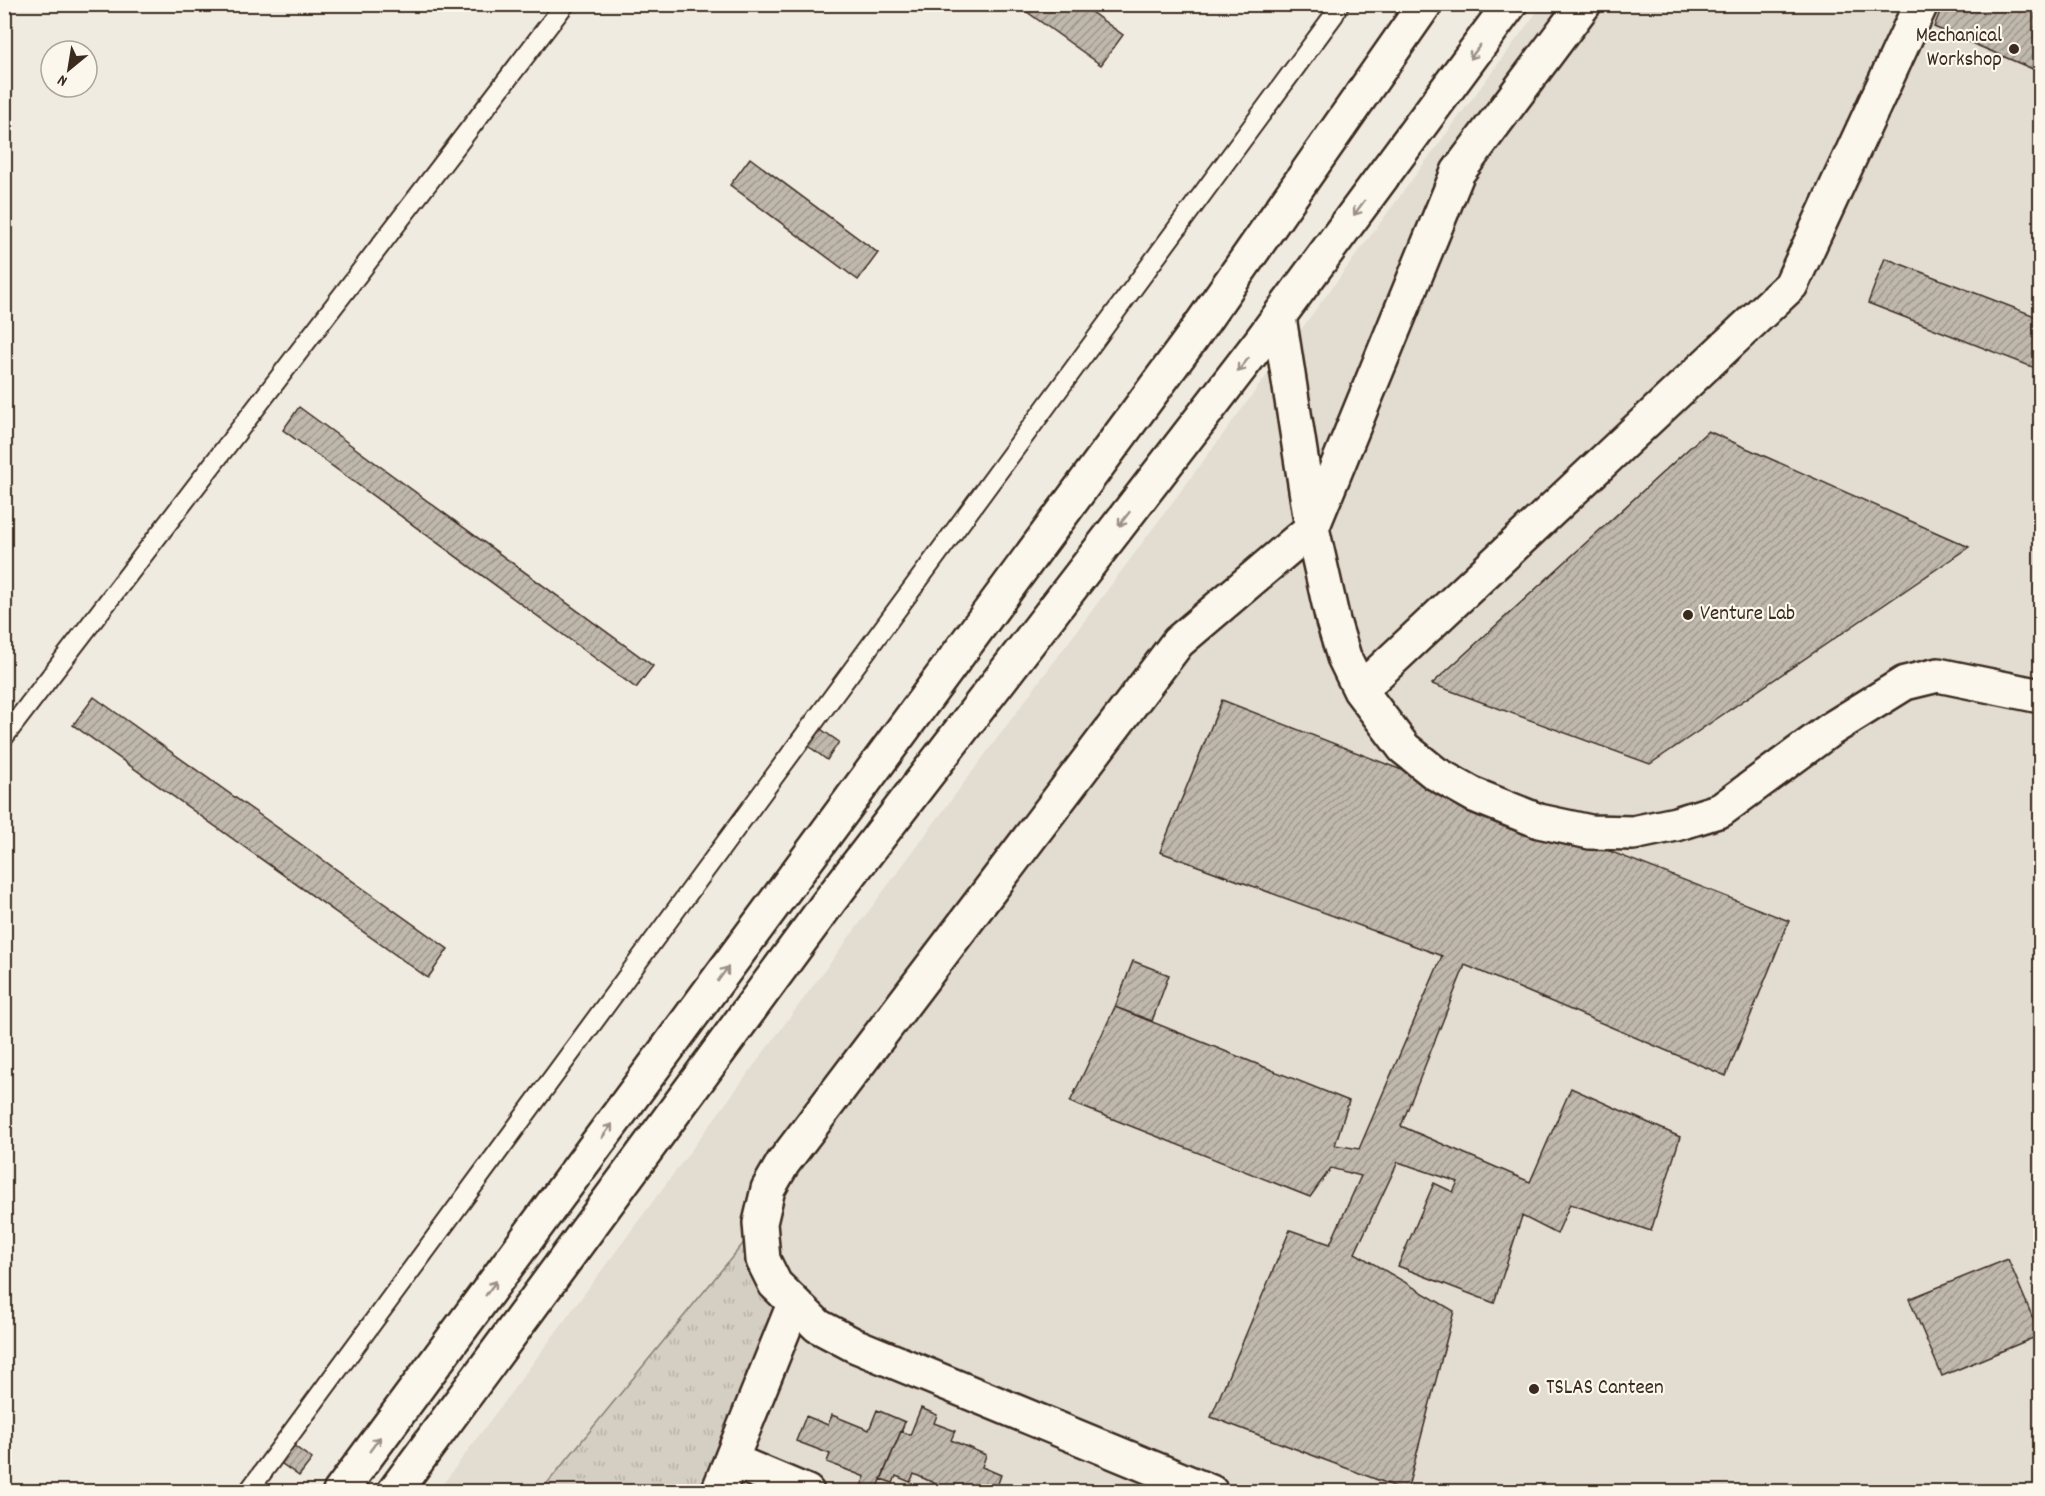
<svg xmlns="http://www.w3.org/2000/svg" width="2045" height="1496" font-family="Dekko,sans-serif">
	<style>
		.built { fill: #e2dcd1 }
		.grass { fill: url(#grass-tufts); stroke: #887c70; stroke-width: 1.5 }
		.building { fill: url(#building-hatch); stroke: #3b2a1e; stroke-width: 1.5 }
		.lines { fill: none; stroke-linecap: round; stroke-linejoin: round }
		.lane-casing { stroke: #3b2a1e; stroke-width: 22 }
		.street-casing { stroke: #3b2a1e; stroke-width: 38 }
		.secondary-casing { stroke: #3b2a1e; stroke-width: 38 }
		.lane { stroke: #fbf7ec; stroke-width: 18 }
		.street { stroke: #fbf7ec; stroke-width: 33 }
		.secondary { stroke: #fbf7ec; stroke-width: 33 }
		.oneway { stroke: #9b9085 }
		.poi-dot { fill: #3b2a1e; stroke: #fbf7ec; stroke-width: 2 }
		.labels { text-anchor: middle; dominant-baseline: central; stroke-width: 4.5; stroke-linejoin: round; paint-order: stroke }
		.poi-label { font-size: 21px; fill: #3b2a1e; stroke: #fbf7ec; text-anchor: start }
	</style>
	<defs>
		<pattern id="grass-tufts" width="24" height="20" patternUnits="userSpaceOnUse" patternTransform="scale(1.5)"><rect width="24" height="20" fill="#d5cec3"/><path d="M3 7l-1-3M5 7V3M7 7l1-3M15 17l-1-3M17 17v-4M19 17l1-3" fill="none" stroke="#b8b1a7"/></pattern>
		<pattern id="building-hatch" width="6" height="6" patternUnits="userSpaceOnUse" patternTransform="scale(1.5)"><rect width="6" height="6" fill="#c0b8ad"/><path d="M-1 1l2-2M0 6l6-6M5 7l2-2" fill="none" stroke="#9d968c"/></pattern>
	</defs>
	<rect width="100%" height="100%" fill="#f0ebe0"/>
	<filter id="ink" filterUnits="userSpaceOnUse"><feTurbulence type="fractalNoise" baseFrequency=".0167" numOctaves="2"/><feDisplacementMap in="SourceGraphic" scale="12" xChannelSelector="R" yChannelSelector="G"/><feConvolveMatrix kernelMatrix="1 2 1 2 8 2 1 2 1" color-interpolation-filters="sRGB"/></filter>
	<g filter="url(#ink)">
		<path class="built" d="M1542,5h498v1486l-1603,1z"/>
		<path class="grass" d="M760,1223l30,91 -81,177 -169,1z"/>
		<path class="building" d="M1016,4h64l43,31 -22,30z
			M1943,4h97v68l-106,-45z
			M750,158l128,95 -20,27 -128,-95z
			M1885,258l155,60v52l-172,-67z
			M299,407l354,259 -17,22 -353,-258z
			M1708,431l261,116 -319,217 -218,-80z
			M94,697l354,252 -20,29 -355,-253z
			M1222,700l567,221 -63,155 -261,-111 -64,161 129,56 41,-94 109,49 -29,94 -81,-27 -13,30 -35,-18 -28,87 -96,-37 36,-83 19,9 5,-10 -60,-20 -43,91 99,58 -47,180 -196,-74 79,-187 40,14 31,-68 -30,-8 -21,29 -240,-95 45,-95 234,94 -14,44 24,4 83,-193 -282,-104z
			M818,727l21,15 -12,18 -21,-16z
			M1133,961l36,14 -17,46 -37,-14z
			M2008,1259l32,76 -98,41 -33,-77z
			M921,1408l16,7 -3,8 21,8 -4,9 35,15 -4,12 19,8 -6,17h-35l-7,-3 -1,3h-17l-2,-1 3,-7 -22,-10 -4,8 -14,-6 -3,7 -12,-4 20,-48 9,4z
			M877,1410l28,12 -29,70 -15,-6 4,-9 -38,-15 3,-8 -34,-13 10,-25 22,9 4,-10 37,15z
			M290,1443l22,16 -13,17 -21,-15z"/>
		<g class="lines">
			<g class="lane-casing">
				<path id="lane" d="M4,737l561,-733
					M248,1492l1086,-1477 5,-11"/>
			</g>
			<g class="street-casing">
				<path id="street" d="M1279,317l33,211 21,93 11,36 16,33 44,58 31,25 39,22 65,26 51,11 43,1 43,-9 45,-14 110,-81 74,-46 33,-8 102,21
					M1360,690l431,-405 130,-281
					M731,1460l76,32
					M718,1492l76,-188
					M1211,1492l-357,-147 -36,-19 -43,-42 -12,-24 -3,-37 8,-34 15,-26 395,-521 134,-114 146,-356 126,-168"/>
			</g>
			<g class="secondary-casing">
				<path id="secondary" d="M340,1492l851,-1153 234,-335
					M394,1492l437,-593 429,-557 250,-338"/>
			</g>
			<use href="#lane" class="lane"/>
			<use href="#street" class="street"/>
			<use href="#secondary" class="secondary"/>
		</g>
		<defs><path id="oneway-shaft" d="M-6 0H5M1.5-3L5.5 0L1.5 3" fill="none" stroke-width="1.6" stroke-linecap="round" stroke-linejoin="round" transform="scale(1.5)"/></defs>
		<g class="oneway">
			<use href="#oneway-shaft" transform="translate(1475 52) rotate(126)"/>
			<use href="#oneway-shaft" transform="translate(1359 208) rotate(126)"/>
			<use href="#oneway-shaft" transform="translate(1243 365) rotate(128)"/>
			<use href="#oneway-shaft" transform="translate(1124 519) rotate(128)"/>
			<use href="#oneway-shaft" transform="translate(723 974) rotate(-54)"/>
			<use href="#oneway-shaft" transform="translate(607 1131) rotate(-54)"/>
			<use href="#oneway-shaft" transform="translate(491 1288) rotate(-54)"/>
			<use href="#oneway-shaft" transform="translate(375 1444) rotate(-54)"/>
		</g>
	</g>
	<g class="poi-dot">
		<circle cx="2014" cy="49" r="6"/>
		<circle cx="1688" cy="615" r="6"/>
		<circle cx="1534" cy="1389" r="6"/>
	</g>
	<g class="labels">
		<g class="poi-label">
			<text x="2002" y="37" text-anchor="end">Mechanical<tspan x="2002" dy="24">Workshop</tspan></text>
			<text x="1700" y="615">Venture Lab</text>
			<text x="1546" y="1389">TSLAS Canteen</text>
		</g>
	</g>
	<rect width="2045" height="1496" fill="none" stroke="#fbf7ec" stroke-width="24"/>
	<rect x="12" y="12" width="2021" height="1472" fill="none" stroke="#3b2a1e" stroke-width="2" filter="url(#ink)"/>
	<g transform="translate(69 69) rotate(210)"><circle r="28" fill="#fbf7ec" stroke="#aea59a" stroke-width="1.5"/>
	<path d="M0-4.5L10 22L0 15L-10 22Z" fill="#3b2a1e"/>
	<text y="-9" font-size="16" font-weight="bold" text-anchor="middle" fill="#3b2a1e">N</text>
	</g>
</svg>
